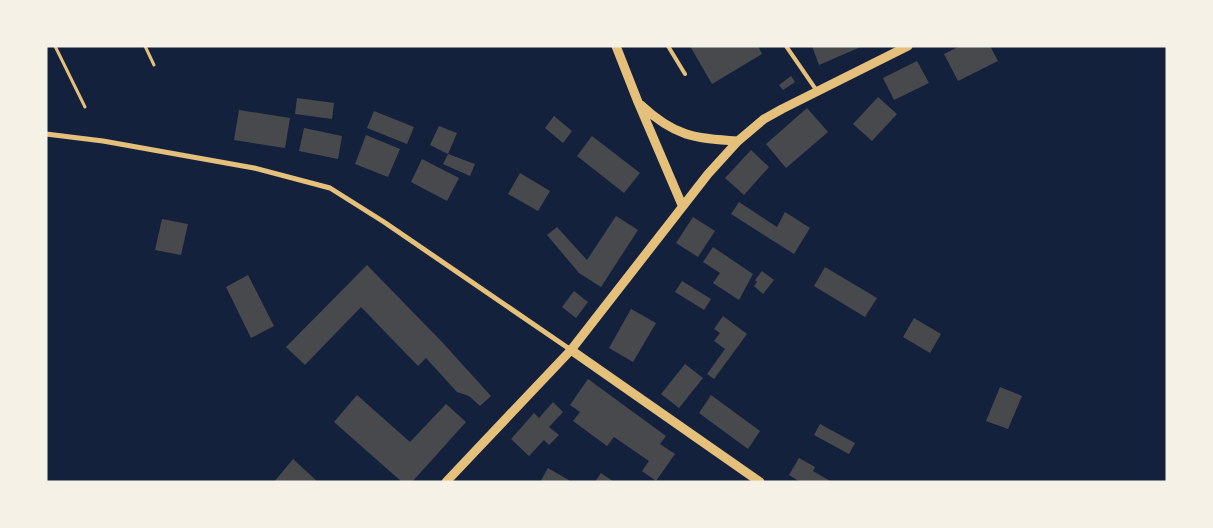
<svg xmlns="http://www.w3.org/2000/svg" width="1213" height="528" font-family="'Source Sans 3',sans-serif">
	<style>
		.building { fill: #48494c }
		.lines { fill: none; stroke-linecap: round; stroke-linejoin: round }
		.path { stroke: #e5c07b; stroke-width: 3 }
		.service { stroke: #e5c07b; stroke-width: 4 }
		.minor { stroke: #e5c07b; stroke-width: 5 }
		.tertiary { stroke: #e5c07b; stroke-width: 9 }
	</style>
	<rect width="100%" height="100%" fill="#14213d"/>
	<path class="building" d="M690,46h68l4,8 -50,30z
		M812,46h51l-44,19z
		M960,46h30l8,15 -40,20 -14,-27z
		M917,61l12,22 -35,17 -11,-22z
		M791,76l4,6 -12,8 -4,-5z
		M878,97l19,17 -25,27 -19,-17z
		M297,98l37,5 -2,16 -37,-5z
		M807,108l21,24 -42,36 -20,-24z
		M239,110l51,8 -5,30 -51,-8z
		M374,111l40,16 -7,17 -40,-16z
		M554,116l18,15 -9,12 -18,-15z
		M439,126l18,7 -9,21 -18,-9z
		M304,128l38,8 -4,23 -39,-8z
		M366,135l34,14 -12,28 -33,-13z
		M592,136l48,37 -16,20 -47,-37z
		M751,150l18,17 -25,28 -19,-17z
		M448,154l27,10 -5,12 -27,-12z
		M422,159l37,19 -12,23 -36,-19z
		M520,173l30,18 -12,20 -30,-17z
		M739,202l38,25 8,-15 25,16 -16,26 -63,-40z
		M616,216l22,14 -37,57 -22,-14 -32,-38 10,-8 30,33z
		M693,217l22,14 -17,26 -22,-14z
		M162,219l26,5 -7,31 -26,-5z
		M713,247l40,27 -14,26 -26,-17 7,-10 -17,-11z
		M367,265l75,77 49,54 -11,10 -11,-10 -12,-4 -31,-34 -8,8 -57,-59 -56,58 -19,-18z
		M825,267l52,31 -12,19 -51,-31z
		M762,271l12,9 -11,14 -9,-8 3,-4 -2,-2z
		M248,275l26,51 -23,12 -25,-51z
		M682,281l29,18 -7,11 -29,-18z
		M574,291l14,11 -12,16 -14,-11z
		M631,309l25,14 -23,39 -24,-14z
		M723,316l24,18 -33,45 -7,-5 18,-25 -11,-8 6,-8 -6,-4z
		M914,318l27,16 -11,19 -27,-16z
		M685,364l18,14 -24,30 -18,-14z
		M588,379l78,57 -6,8 15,10 -19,27 -14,-10 7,-10 -35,-24 -7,9 -34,-25 7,-9 -10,-7z
		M1000,387l22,9 -14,33 -22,-8z
		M357,395l53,47 36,-38 20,18 -54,60h-10l-68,-60z
		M711,395l49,36 -12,18 -49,-36z
		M553,402l10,10 -14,15 10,8 -10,10 -5,-5 -15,16 -18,-17 23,-26 5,5z
		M820,424l35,19 -6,11 -35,-19z
		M799,458l16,9 -2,4 19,11h-32l-11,-7z
		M293,459l25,23h-44z
		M548,468l24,14h-32z
		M601,473l13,9h-19z"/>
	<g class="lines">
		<path class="path" d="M55,46l30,61
			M145,46l9,19"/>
		<path class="service" d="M668,46l17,28
			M786,46l31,45"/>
		<path class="minor" d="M46,134l57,7 151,27 76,20 54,34 187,128"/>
		<path class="tertiary" d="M616,46l22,56 44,103
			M641,105c33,31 54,34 97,36
			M571,350l189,132
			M446,482l125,-132 137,-176 30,-33 26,-22 18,-10 126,-63"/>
	</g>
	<rect width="1213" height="528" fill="none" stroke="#f6f1e7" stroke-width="95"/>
</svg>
